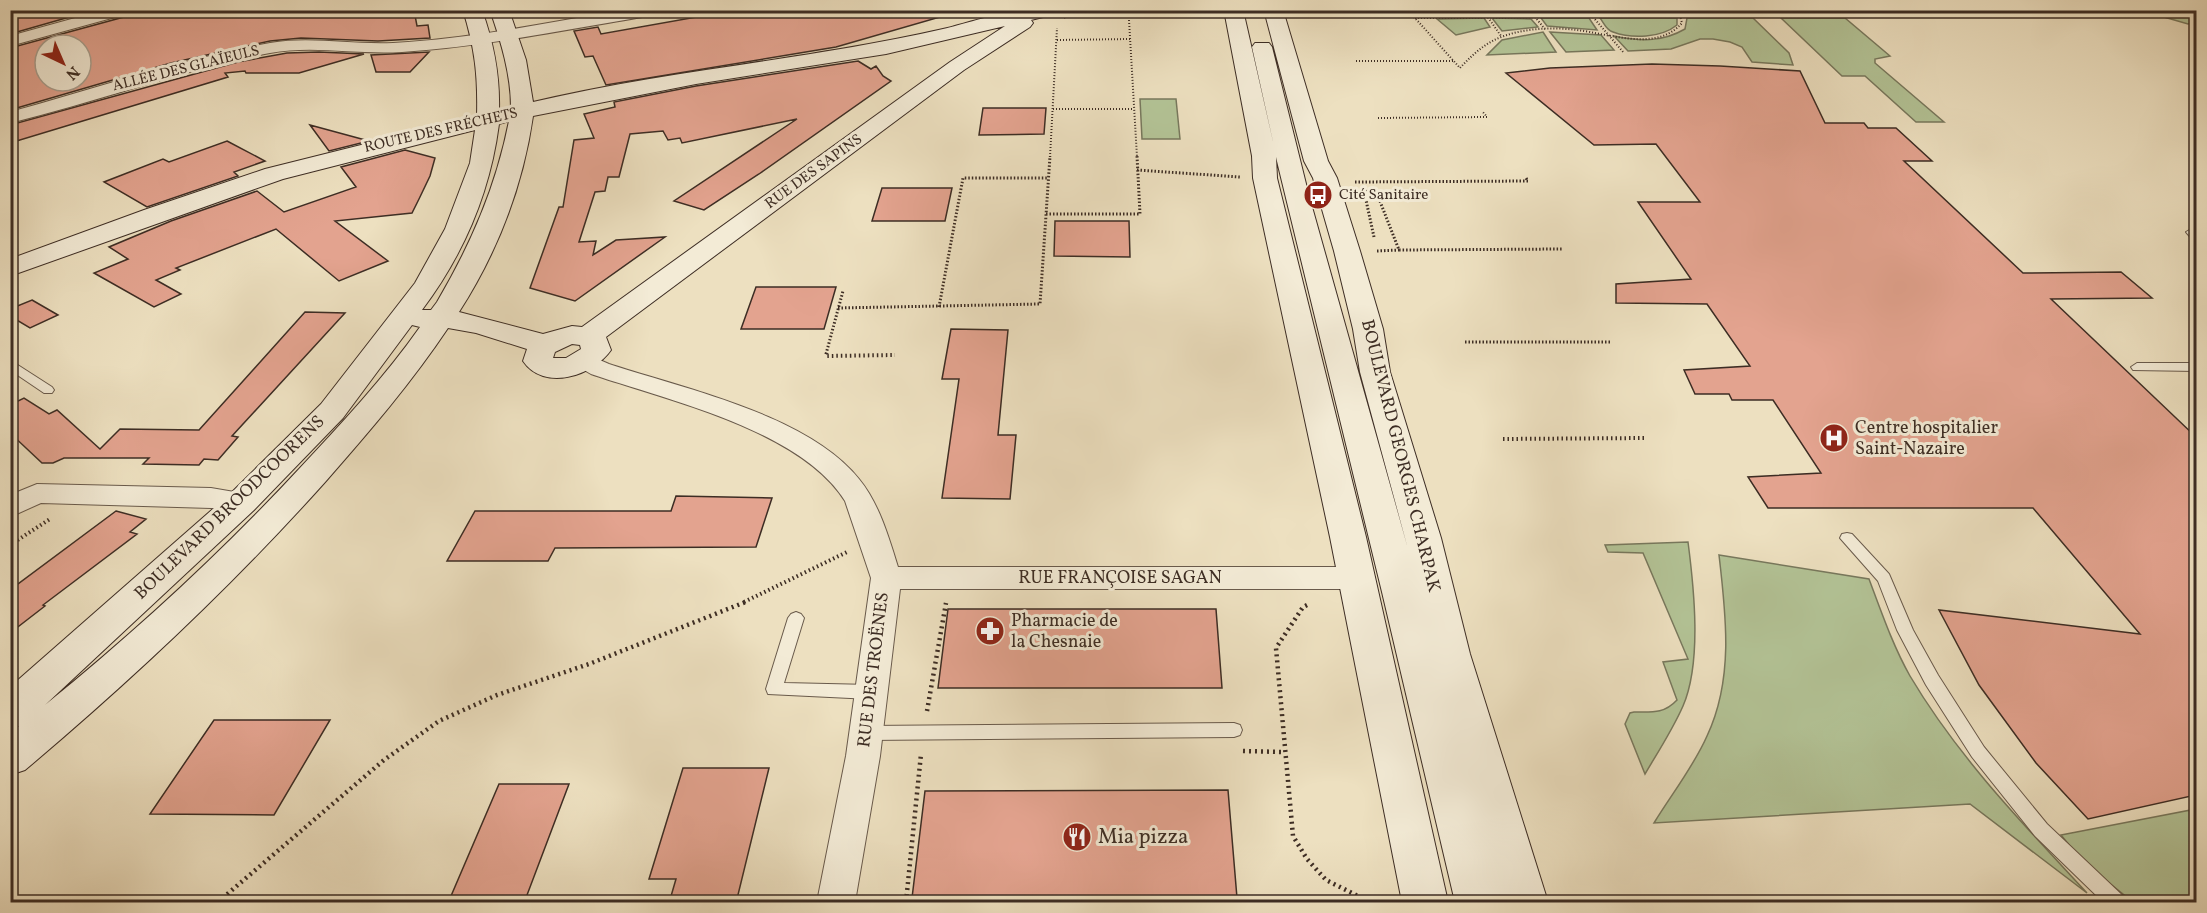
<svg xmlns="http://www.w3.org/2000/svg" width="2207" height="913" font-family="Vollkorn,serif">
	<style>
		.green { fill: #b3c396; stroke: #78785d; stroke-width: 1.5 }
		.building { fill: #e3a38f; stroke: #3d2d24; stroke-width: 1.5; fill-rule: evenodd }
		.lines { fill: none; stroke-linecap: round; stroke-linejoin: round }
		.lane-casing { stroke: #695a4b; stroke-width: 2 }
		.street-casing { stroke: #695a4b; stroke-width: 2 }
		.secondary-casing { stroke: #3d2d24; stroke-width: 2 }
		.path-far3 { stroke: #3d2d24; stroke-width: 2; stroke-dasharray: 1 2; stroke-linecap: butt }
		.path-far2 { stroke: #3d2d24; stroke-width: 3; stroke-dasharray: 1.5 2; stroke-linecap: butt }
		.path-far1 { stroke: #3d2d24; stroke-width: 4; stroke-dasharray: 1.5 3; stroke-linecap: butt }
		.path { stroke: #3d2d24; stroke-width: 4.5; stroke-dasharray: 2 4; stroke-linecap: butt }
		.lane { fill: #f3ebd6; fill-rule: evenodd }
		.street { fill: #f3ebd6; fill-rule: evenodd }
		.secondary { fill: #f3ebd6; fill-rule: evenodd }
		.labels { text-anchor: middle; dominant-baseline: central; stroke-width: 6; stroke-linejoin: round; paint-order: stroke }
		.far-street-label { font-size: 15px; fill: #3d2d24; stroke: #f3ebd6 }
		.far-poi-label { font-size: 15px; fill: #3d2d24; stroke: #f3ebd6; text-anchor: start }
		.poi-label { font-size: 18px; fill: #3d2d24; stroke: #f3ebd6; text-anchor: start }
		.street-label { font-size: 18px; fill: #3d2d24; stroke: #f3ebd6 }
		.near-poi-label { font-size: 21px; fill: #3d2d24; stroke: #f3ebd6; text-anchor: start }
	</style>
	<rect width="100%" height="100%" fill="#ede0c0"/>
	<filter id="stains"><feTurbulence type="fractalNoise" baseFrequency=".00333" numOctaves="4"/><feColorMatrix values="0 0 0 0 .2 0 0 0 0 .09 0 0 0 0 .02 0 0 0 .5 -.17"/></filter>
	<radialGradient id="worn" r=".72"><stop offset=".6" stop-color="#630" stop-opacity="0"/><stop offset="1" stop-color="#630" stop-opacity=".3"/></radialGradient>
	<path class="green" d="M1967,10l14,5h-98l-5,-4z
		M1749,11l3,3 -213,1 -3,-4z
		M2143,11h53v11l-8,2z
		M1484,18l6,9 -34,8 -19,-16z
		M1492,18l39,1 7,8 -36,4z
		M1541,18h48l8,12 -50,-4z
		M1600,18h77v7c-16,13 -45,14 -64,7 -7,-2 -9,-9 -13,-14z
		M1687,18h66l36,35 4,12 -41,-3 -10,-15 -12,-5 -17,-3h-13l-29,10 -43,2 -14,-15c25,5 47,7 71,-7z
		M1781,18h64l45,38 -15,3v4l69,59h-28l-51,-46h-23z
		M1543,32l13,20 -69,3 15,-15z
		M1550,32l51,3 13,15 -48,2z
		M1140,99h36l4,40h-38z
		M1688,542c6,46 14,120 -5,164 -10,23 -25,46 -38,68l-20,-50 5,-11 4,-1c18,0 30,2 43,-12l-14,-38 25,-3 -45,-106 -35,-1 -3,-7z
		M1719,555l150,24c12,32 24,67 41,97 48,81 113,148 177,217l-117,-89 -316,19c17,-28 40,-57 53,-87 27,-57 19,-121 12,-181z
		M2196,809v93h-63l-50,-40 -22,-27z"/>
	<path class="building" d="M39,10h55l-84,24v-16z
		M133,10h220l1,6 36,-6h24l3,16 11,-1 2,13 -52,3 -77,-3 -31,3 -99,22 -161,47v-62l121,-33zM45,45h36v36h-36z
		M736,10h203l1,7 -104,30 -230,38 -13,-29 -8,1 -11,-26 24,-4 3,7z
		M319,52l45,2 -65,19h-53l-1,-2 -20,2 3,4 -218,66v-18l228,-63 49,-9z
		M429,52l-19,20h-34l-5,-17z
		M858,61l13,8 5,-3 7,10 8,5 -132,93 -55,36 -30,-9 123,-82 -115,24 -2,-5 -12,2 -5,-9 -33,3 -11,43h-11l-3,14 -10,1 -16,50 17,-1 -3,14 23,-15 49,-3 -90,64 -45,-13 29,-81h4l11,-67 20,-2 -10,-24 31,-7 -1,-5 82,-16z
		M1652,64l68,2 80,5 25,52h39l4,5h28l36,33h-28l119,112 98,-1 31,26 -101,1 145,138v358l-108,24 -52,-56 -57,-78 -40,-75 201,24 -107,-126h-265l-20,-31 73,-4 -48,-73h-41l-3,-6h-34l-11,-24 66,-4 -43,-62 -91,-1v-19l75,-5 -53,-77h62l-44,-58 -62,1 -88,-72 44,-5z
		M983,108h63l-2,26 -65,1z
		M310,125l59,16 -40,10z
		M227,141l38,20 -31,11 4,4 -91,31 -43,-25 59,-23 6,3z
		M405,150l30,8 -5,18 -11,23 -7,14 -77,8 53,40 -49,20 -63,-52 -100,39 4,2 -24,10 25,14 -27,13 -60,-34 34,-14 -19,-12 62,-26 86,-30 27,21 72,-25 -15,-20z
		M882,188h70l-7,33h-73z
		M1055,221h74l1,36 -76,-1z
		M756,287h80l-12,42h-83z
		M32,300l26,15 -28,13 -20,-12v-7z
		M305,312l40,1 -113,123 6,1 -20,23 -14,-1 -5,6 -56,-1 6,-6h-85l-11,5h-11l-32,-30v-28l14,-7 25,16 8,-4 43,39 20,-20 79,1z
		M951,329l57,1 -10,105h18l-6,64 -68,-1 17,-119h-17z
		M676,496l96,2 -16,49 -201,1 -7,13h-101l28,-50h196z
		M116,511l30,8 -16,13 7,2 -94,71 2,1 -35,27v-43z
		M948,609h268l6,79h-284z
		M214,720h116l-56,95 -124,-1z
		M683,768h86l-33,135h-67l7,-24h-27z
		M499,784h70l-45,119h-76z
		M1228,790l9,108h-215l1,2 -111,-2 13,-107z"/>
	<g class="lines">
		<g class="lane-casing">
			<path id="lane" d="M2191,229l5,1v10l-4,-1 -6,-7z
				M10,360l42,27 2,3 -2,3h-8l-34,-23z
				M2137,363h59v8l-63,-1 -2,-3z
				M1847,533l5,1 37,40 24,56 25,45 46,72 63,77 76,72 2,6h-22l-68,-66 -63,-79 -46,-72 -29,-55 -19,-49 -38,-43 2,-4z
				M796,612l5,2 3,4 -20,65 87,2 6,2 2,5 -2,5 -6,2 -103,-5 -2,-5 22,-71 3,-4z
				M1234,723l6,2 2,5 -2,5 -6,2 -368,3 -6,-2 -3,-5 3,-5 6,-2z"/>
		</g>
		<g class="street-casing">
			<path id="street" d="M104,10h27l-1,3 -120,33v-10z
				M623,10h38l-7,5c-84,14 -167,31 -252,37 -44,3 -88,-7 -132,1 -88,17 -173,49 -260,70v-11c86,-24 172,-53 260,-69 41,-7 82,2 123,0 77,-4 153,-20 230,-33z
				M586,354l23,10c76,25 199,51 250,115 20,24 30,59 39,88h457l11,3 4,8 -4,8 -11,3h-455l-20,167 -25,146h-38l29,-146 25,-178 -26,-77c-44,-71 -178,-101 -254,-127l-14,-8 -3,-5 3,-5z
				M37,484l174,4 41,7 4,7 -4,7 -10,3 -31,-4 -170,-5 -31,14v-22z"/>
		</g>
		<g class="secondary-casing">
			<path id="secondary" d="M463,10h19c12,34 18,65 17,100l12,-2c0,-34 -10,-66 -21,-98h19l17,50 7,42c135,-32 274,-42 410,-73 26,-6 83,-26 107,-17l-3,4 -16,4 2,3 -3,4 -66,43 -358,267 5,13c-18,26 -67,42 -88,11l4,-12 -51,-16 -28,-5c-36,54 -79,104 -122,153 -93,104 -194,199 -301,289l-15,5v-43l9,-6 -9,2v-41l220,-193 91,-90 94,-121 30,-54 25,-66 5,-33 -192,49 -273,97v-17l134,-49 121,-41 212,-53c1,-41 -2,-67 -14,-106zM1005,26l-55,36 -368,265 -10,-1 -29,8 -84,-22c38,-59 64,-126 74,-196l163,-32 190,-30zM509,121c-13,66 -38,123 -72,181l-6,8h-9c42,-56 68,-117 77,-186zM412,325l8,2c-36,51 -79,97 -121,142 -79,85 -164,163 -254,236l209,-195 89,-92zM572,344l8,1 1,4 -15,9h-13l2,-6z
				M1224,10h19l31,136 -22,-99 3,-4h14l3,4 37,149 99,353 -48,-177 -7,-43 -19,-78 -21,-73 -9,-17 -40,-151h19l45,151 9,17 23,73 23,78 7,43 51,166 29,116 78,248h-46l-3,-8 2,8h-46l-73,-310 -106,-435 1,21 89,359 82,365h-46l-72,-365 -77,-359 -1,-22z"/>
		</g>
		<path class="path-far3" d="M1404,10l11,8 45,50c13,-14 26,-26 44,-32 23,-8 49,-9 73,-6 33,4 80,22 105,-7l-2,-7
			M1483,10l18,26
			M1529,10l16,19
			M1593,17l31,36
			M1064,18l10,-8
			M1415,18l439,-3
			M1129,20l8,137
			M1057,40l73,-1
			M1356,61h98
			M1053,109h81
			M1378,118l109,-1 -5,-6
			M1050,157l7,-129"/>
		<path class="path-far2" d="M1137,170l103,7
			M1355,182l173,-1 -2,-3
			M1046,214h94l-3,-58
			M1374,237l-10,-46h12l23,59 164,-1
			M1377,251l22,-1
			M939,307l24,-129h85
			M838,308l202,-4 10,-148
			M1465,342h145
			M826,354l17,-63"/>
		<path class="path-far1" d="M827,353l-1,3 69,-1
			M1503,439l143,-1
			M10,545l40,-26
			M744,602l103,-50"/>
		<path class="path" d="M1307,605l-4,2 -27,41 17,188 14,23 19,21 44,22
			M927,711l19,-108
			M1243,751l41,1
			M10,797l9,-7
			M218,902l166,-142 55,-39 58,-26 92,-31 159,-63
			M906,902l15,-148"/>
		<use href="#lane" class="lane"/>
		<use href="#street" class="street"/>
		<use href="#secondary" class="secondary"/>
	</g>
	<defs>
		<g id="bus-disc" transform="scale(1.5)"><circle r="9.5" fill="#8f2418" stroke="#f3ebd6"/><path d="M-5-6H5V4H4V6H2V4H-2V6H-4V4H-5ZM-3.5-4V0h7V-4ZM-3.5 1.2v1.5H-2V1.2ZM2 1.2v1.5H3.5V1.2Z" fill="#fff"/></g>
		<g id="hospital-disc" transform="scale(1.5)"><circle r="9.5" fill="#8f2418" stroke="#f3ebd6"/><path d="M-5-5h3v3.5h4V-5h3V5h-3V1.5h-4V5h-3Z" fill="#fff"/></g>
		<g id="pharmacy-disc" transform="scale(1.5)"><circle r="9.5" fill="#8f2418" stroke="#f3ebd6"/><path d="M-2-6h4v4h4v4h-4v4h-4v-4h-4v-4h4Z" fill="#fff"/></g>
		<g id="restaurant-disc" transform="scale(1.5)"><circle r="9.5" fill="#8f2418" stroke="#f3ebd6"/><path d="M-5-6h1v4h1v-4h1v4h1v-4h1v5L-1.5 .5V6h-2V.5L-5-1ZM5-6V6H3V1.5H1.5Q1.5-4 5-6Z" fill="#fff"/></g>
	</defs>
	<g fill-rule="evenodd">
		<use href="#bus-disc" x="1318" y="195"/>
		<use href="#hospital-disc" x="1834" y="438"/>
		<use href="#pharmacy-disc" x="990" y="631"/>
		<use href="#restaurant-disc" x="1077" y="837"/>
	</g>
	<g class="labels">
		<g class="far-street-label">
			<text transform="translate(186 69) rotate(-14)">ALLÉE DES GLAÏEULS</text>
			<text transform="translate(441 131) rotate(-13)">ROUTE DES FRÉCHETS</text>
			<text transform="translate(814 172) rotate(-36)">RUE DES SAPINS</text>
		</g>
		<g class="far-poi-label">
			<text x="1339" y="195">Cité Sanitaire</text>
		</g>
		<g class="poi-label">
			<text x="1855" y="428">Centre hospitalier<tspan x="1855" dy="21">Saint-Nazaire</tspan></text>
			<text x="1011" y="621">Pharmacie de<tspan x="1011" dy="21">la Chesnaie</tspan></text>
		</g>
		<g class="street-label">
			<text transform="translate(1400 456) rotate(76)">BOULEVARD GEORGES CHARPAK</text>
			<text transform="translate(230 508) rotate(-44)">BOULEVARD BROODCOORENS</text>
			<text x="1120" y="578">RUE FRANÇOISE SAGAN</text>
			<text transform="translate(874 670) rotate(-83)">RUE DES TROËNES</text>
		</g>
		<g class="near-poi-label">
			<text x="1098" y="837">Mia pizza</text>
		</g>
	</g>
	<rect width="2207" height="913" fill="none" stroke="#ede0c0" stroke-width="36"/>
	<rect x="12" y="12" width="2183" height="889" fill="none" stroke="#3d2d24" stroke-width="3"/>
	<rect x="18" y="18" width="2171" height="877" fill="none" stroke="#3d2d24" stroke-width="1.5"/>
	<g transform="translate(63 63) rotate(136)"><circle r="28" fill="#f3ebd6" stroke="#aa9f8f" stroke-width="1.5"/>
	<path d="M0-4.5L10 22L0 15L-10 22Z" fill="#8f2418"/>
	<text y="-9" font-size="16" font-weight="bold" text-anchor="middle" fill="#3d2d24">N</text>
	</g>
	<rect width="100%" height="100%" filter="url(#stains)"/>
	<rect width="100%" height="100%" fill="url(#worn)"/>
</svg>
